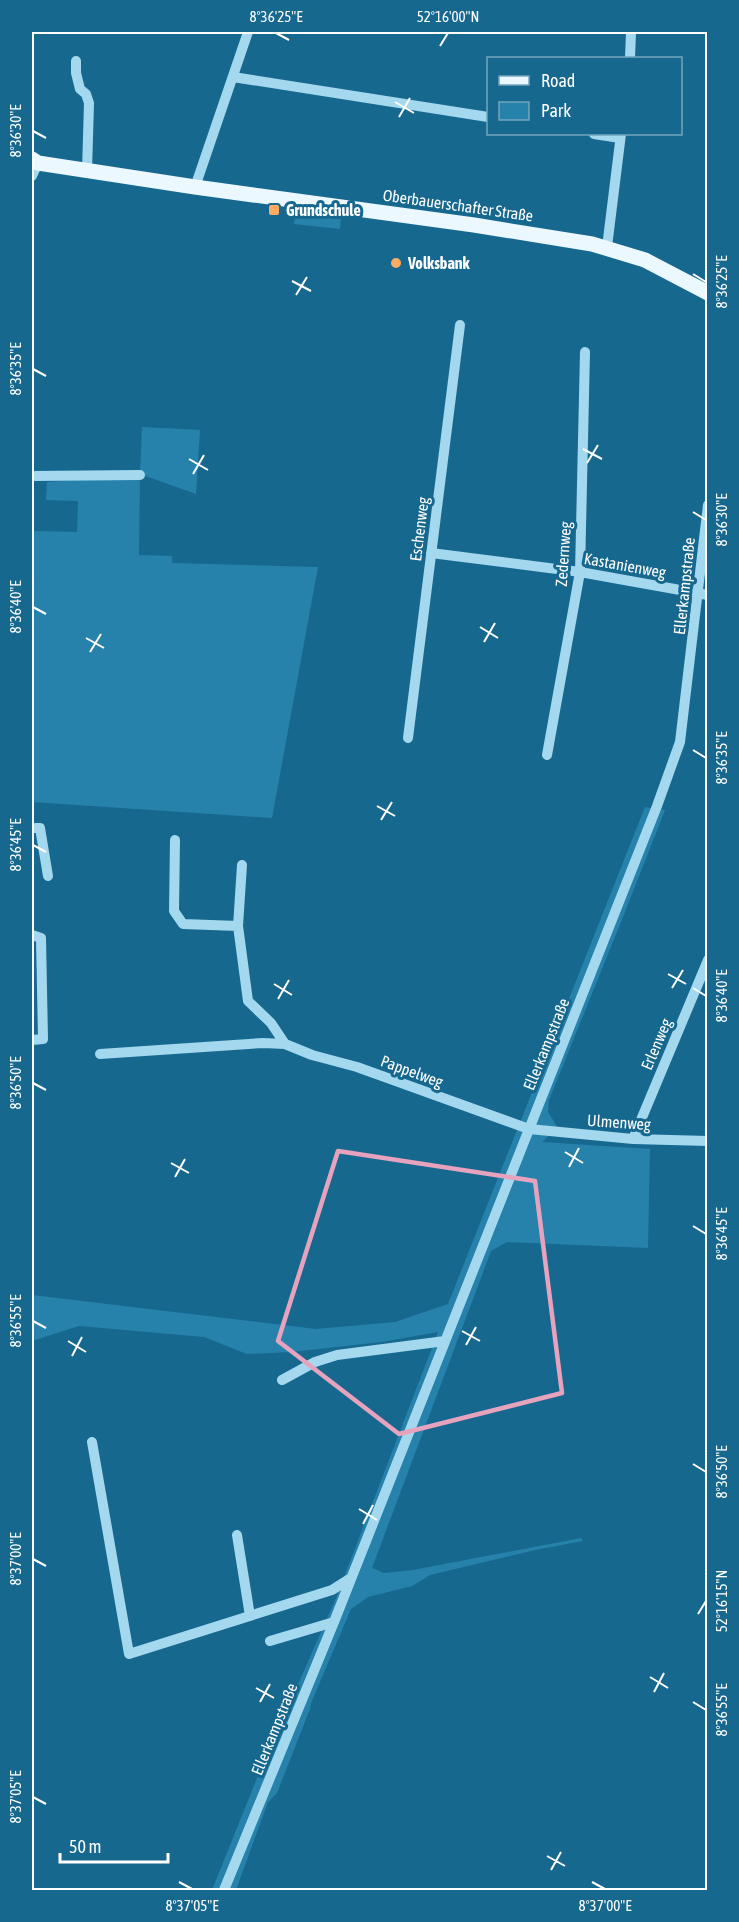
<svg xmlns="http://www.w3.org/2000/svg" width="739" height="1922" font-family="'Asap Condensed',sans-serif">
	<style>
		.green { fill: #2682ab }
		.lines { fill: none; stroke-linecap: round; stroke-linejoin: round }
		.minor { stroke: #a3d8ef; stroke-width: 10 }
		.major { stroke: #ecf8ff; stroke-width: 15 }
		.marked { fill: none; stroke: #e7a3bd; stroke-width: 4.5; stroke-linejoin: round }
		.ticks { fill: none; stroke: #fff; stroke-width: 2 }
		.poi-dot { fill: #ffac62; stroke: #17688f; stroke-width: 2 }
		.labels { text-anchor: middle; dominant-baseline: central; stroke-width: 6; stroke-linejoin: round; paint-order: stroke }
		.street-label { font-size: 16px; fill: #fff; stroke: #17688f }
		.poi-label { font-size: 16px; font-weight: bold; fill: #fff; stroke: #17688f; text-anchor: start }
		.neatline { fill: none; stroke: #fff; stroke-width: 2 }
		.ticks-label { font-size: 15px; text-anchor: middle; fill: #fff }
	</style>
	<rect width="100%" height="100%" fill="#17688f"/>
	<path class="green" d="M296,211l45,6 -1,12 -46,-5z
		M142,427l58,3 -4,64 -56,-20z
		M140,475l-1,80 33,1v7l146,4 -46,251 -240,-16v-271l45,1 1,-31 -32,-1 1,-18z
		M645,807l20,3 -42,107 -74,183 -1,12 10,16 -16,14 108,7 -2,99 -141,-6 -16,9 -119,317 12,5 29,-3 168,-32 2,3 -43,8 -110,26 -18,11 -44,11 -17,12 -40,94 -1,6 -33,84 -9,9 -32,88h-24l47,-117 77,-175 102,-266 -56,10 -91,10 -44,2 -43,-17 -125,-11 -47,15v-46l284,34 79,-7 53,-18z"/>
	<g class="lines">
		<path class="minor" d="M630,58l1,-26
			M76,61v12l4,16 6,5 3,9 -2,68
			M233,77l255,40
			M594,134l26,4
			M32,176l6,-13
			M195,187l53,-155
			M607,247l14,-113
			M32,476l108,-1
			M431,553l149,19 128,23
			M408,738l52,-413
			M547,755l33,-183 5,-220
			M32,828h8l8,48
			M175,840l-1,71 9,13 55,2
			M242,865l-4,61 10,75 23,22 14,21
			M32,935l9,3 2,101 -11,1
			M100,1054l163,-11 22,1 27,11 45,12 172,62 104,10 75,2
			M633,1139l75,-179
			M282,1380l33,-18 22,-7 108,-14
			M92,1442l37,212 203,-64 19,-12
			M237,1535l13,81
			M270,1641l64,-19
			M224,1890l110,-268 323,-816 23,-64 28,-237"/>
		<path class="major" d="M32,159l6,4 157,24 279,38 118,19 53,16 63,33"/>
	</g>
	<path class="marked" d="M338,1151l197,30 27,212 -163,41 -121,-93z"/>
	<path class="ticks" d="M276,33l13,7M440,46l8,-13M395,102l19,11M399,117l11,-19M33,131l13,7M693,274l13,8M292,281l19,10M296,295l11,-18M33,369l13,7M583,449l19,10M189,459l19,11M587,463l11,-18M193,474l11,-19M693,512l13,8M33,607l13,7M480,627l18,11M86,638l18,10M484,642l11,-19M90,652l11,-18M693,750l13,8M377,806l18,10M381,820l11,-18M33,845l13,7M668,974l18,10M274,984l18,11M672,988l11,-18M693,988l13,8M278,999l11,-19M33,1083l13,7M565,1152l18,11M171,1163l18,10M569,1167l10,-19M175,1177l10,-18M693,1226l13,8M33,1321l13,7M462,1331l18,10M68,1341l18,11M466,1345l10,-18M72,1356l10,-19M693,1464l13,8M359,1509l18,11M363,1524l10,-19M33,1559l13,7M698,1614l8,-13M650,1677l18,11M256,1688l18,10M654,1692l10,-19M260,1702l10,-18M693,1702l13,8M33,1797l13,7M547,1856l18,10M551,1870l10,-18M179,1882l13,7M592,1882l13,7"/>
	<g class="poi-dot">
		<rect x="268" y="204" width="12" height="12" rx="3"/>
		<circle cx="396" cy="263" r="6"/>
	</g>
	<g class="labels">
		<g class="street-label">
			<text transform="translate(458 205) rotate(8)">Oberbauerschafter Straße</text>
			<text transform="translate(419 529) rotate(-83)">Eschenweg</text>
			<text transform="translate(563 554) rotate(-86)">Zedernweg</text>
			<text transform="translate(625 565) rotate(10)">Kastanienweg</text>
			<text transform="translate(684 586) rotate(-84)">Ellerkampstraße</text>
			<text transform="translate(546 1044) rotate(-68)">Ellerkampstraße</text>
			<text transform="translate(656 1044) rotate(-67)">Erlenweg</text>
			<text transform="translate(412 1071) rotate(20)">Pappelweg</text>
			<text transform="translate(619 1122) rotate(4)">Ulmenweg</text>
			<text transform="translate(274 1729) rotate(-68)">Ellerkampstraße</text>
		</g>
		<g class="poi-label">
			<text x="286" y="210">Grundschule</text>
			<text x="408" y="263">Volksbank</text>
		</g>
	</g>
	<rect width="739" height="1922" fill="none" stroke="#17688f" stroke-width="66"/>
	<rect x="487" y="57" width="195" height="78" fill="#17688f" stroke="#74a4bc" stroke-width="1.5"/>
	<rect x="499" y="76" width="30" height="9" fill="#ecf8ff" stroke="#74a4bc" stroke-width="1.5"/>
	<text x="541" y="87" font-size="18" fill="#ffffff">Road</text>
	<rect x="499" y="102" width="30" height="18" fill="#2682ab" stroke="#74a4bc" stroke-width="1.5"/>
	<text x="541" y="117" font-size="18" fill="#ffffff">Park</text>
	<path d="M60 1853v9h108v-9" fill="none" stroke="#ffffff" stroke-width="3"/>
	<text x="69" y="1853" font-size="18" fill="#ffffff" stroke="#17688f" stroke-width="4.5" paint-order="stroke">50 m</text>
	<rect x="33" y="33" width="673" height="1856" class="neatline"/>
	<g class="ticks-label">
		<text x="276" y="22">8°36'25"E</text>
		<text x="448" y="22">52°16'00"N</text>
		<text transform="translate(16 131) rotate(-90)" y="5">8°36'30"E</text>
		<text transform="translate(722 282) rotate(-90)" y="5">8°36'25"E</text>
		<text transform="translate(16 369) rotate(-90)" y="5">8°36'35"E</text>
		<text transform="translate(722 520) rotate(-90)" y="5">8°36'30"E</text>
		<text transform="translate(16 607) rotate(-90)" y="5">8°36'40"E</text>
		<text transform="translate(722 758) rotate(-90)" y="5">8°36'35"E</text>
		<text transform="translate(16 845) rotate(-90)" y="5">8°36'45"E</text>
		<text transform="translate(722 996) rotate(-90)" y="5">8°36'40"E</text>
		<text transform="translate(16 1083) rotate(-90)" y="5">8°36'50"E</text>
		<text transform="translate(722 1234) rotate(-90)" y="5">8°36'45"E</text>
		<text transform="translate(16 1321) rotate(-90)" y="5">8°36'55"E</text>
		<text transform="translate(722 1472) rotate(-90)" y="5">8°36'50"E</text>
		<text transform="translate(16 1559) rotate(-90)" y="5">8°37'00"E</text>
		<text transform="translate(722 1601) rotate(-90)" y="5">52°16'15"N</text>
		<text transform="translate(722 1710) rotate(-90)" y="5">8°36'55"E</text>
		<text transform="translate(16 1797) rotate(-90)" y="5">8°37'05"E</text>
		<text x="192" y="1911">8°37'05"E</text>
		<text x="605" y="1911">8°37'00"E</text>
	</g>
</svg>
